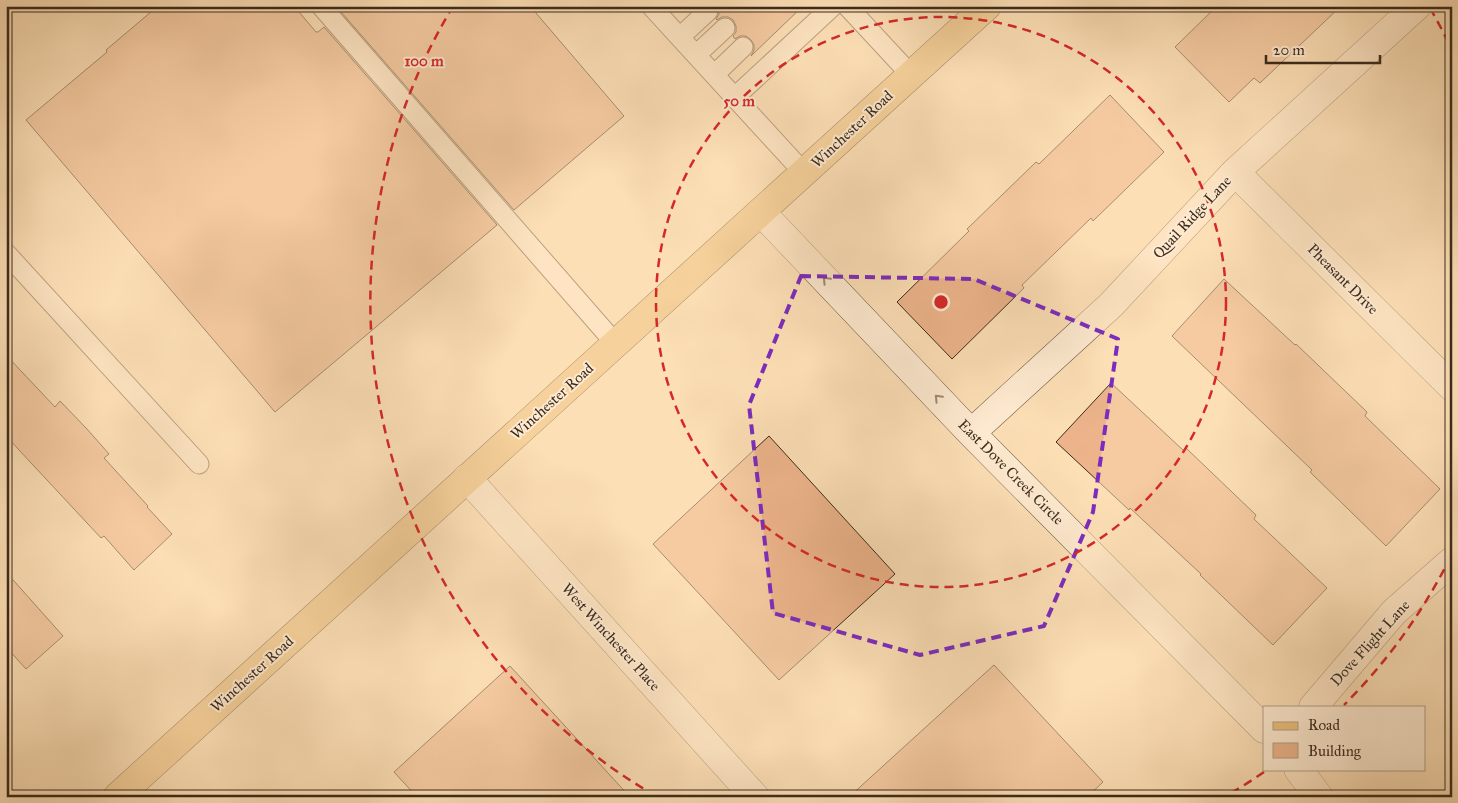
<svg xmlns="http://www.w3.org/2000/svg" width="1458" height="803" font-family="'IM FELL Great Primer',serif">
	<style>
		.building { fill: #edb48b; stroke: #3b2b1c }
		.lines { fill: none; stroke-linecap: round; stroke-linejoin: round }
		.service-casing { stroke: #6c5842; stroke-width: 21 }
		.minor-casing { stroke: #6c5842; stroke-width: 29 }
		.primary-casing { stroke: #3b2b1c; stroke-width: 29 }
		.service { stroke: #feead0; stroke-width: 19 }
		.minor { stroke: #feead0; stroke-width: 28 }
		.primary { stroke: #eec07b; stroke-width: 28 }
		.oneway { stroke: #9c8a76 }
		.marked { fill: none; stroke: #7b2cbf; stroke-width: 4; stroke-dasharray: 10 6; stroke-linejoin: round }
		.ring { fill: none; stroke: #d62828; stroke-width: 2.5; stroke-dasharray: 9 6 }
		.labels { text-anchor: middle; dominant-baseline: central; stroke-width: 4; stroke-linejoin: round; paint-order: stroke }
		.street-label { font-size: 15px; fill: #3b2b1c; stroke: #feead0 }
		.centre { fill: #d62828; stroke: #feead0; stroke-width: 2.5 }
		.ring-label { font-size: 15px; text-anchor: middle; font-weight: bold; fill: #d62828; stroke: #feead0; stroke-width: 4; stroke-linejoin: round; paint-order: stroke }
	</style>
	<rect width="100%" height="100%" fill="#fddfb6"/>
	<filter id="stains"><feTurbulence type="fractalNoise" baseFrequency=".004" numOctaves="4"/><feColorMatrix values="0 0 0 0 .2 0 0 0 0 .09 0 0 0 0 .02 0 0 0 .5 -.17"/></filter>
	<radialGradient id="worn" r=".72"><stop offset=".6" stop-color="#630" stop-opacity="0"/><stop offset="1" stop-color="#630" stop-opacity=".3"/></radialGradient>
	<path class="building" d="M158,6h136l22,26h2l6,-5 173,198 -222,187 -249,-292 81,-68 -1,-2z
		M348,6h182l94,110 -110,94 -173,-198z
		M718,6h85l-52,50 3,-6v-5l-3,-5 -5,-4h-6l-5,3 -2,-3 3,-4v-6l-3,-6 -5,-3h-6l-5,3 -1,-1 3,-5z
		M1217,6h124l-81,77 -6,-5 -25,24 -54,-55z
		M1110,95l54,57 -71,69 -2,-3 -69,67 2,3 -72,71 -55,-57 72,-71 -2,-2 69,-67 3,2z
		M1224,279l71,66 1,-1 71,68 -2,4 75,73 -54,57 -76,-74 2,-2 -140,-134z
		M6,355l49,52 5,-6 27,28 22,25 -5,4 44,48 -1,1 25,27 -38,36 -30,-34 -3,2 -95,-102z
		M1111,383l73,68 2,-3 70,67 -2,4 73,69 -54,57 -73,-70 1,-1 -71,-66 -1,2 -73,-68z
		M769,436l126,138 -116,106 -126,-136z
		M6,572l57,64 -37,33 -20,-22z
		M994,665l109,117 -16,15h-238z
		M510,666l120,131h-213l-23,-25z"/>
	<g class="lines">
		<g class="service-casing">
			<path id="service" d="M321,6l294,337
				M651,6l153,167
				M847,6l64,69
				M680,37l28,-26
				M696,55l29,-27
				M714,75l29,-28
				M735,97l98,-91
				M6,253l193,211"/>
		</g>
		<g class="minor-casing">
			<path id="minor" d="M1235,172l217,215
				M761,212l210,221 293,296
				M971,433l140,-128 124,-133 182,-166
				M467,478l288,319
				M1313,707l81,-95 58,-51
				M1298,769l21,28"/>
		</g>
		<g class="primary-casing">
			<path id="primary" d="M117,797l870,-791"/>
		</g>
		<use href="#service" class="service"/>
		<use href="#minor" class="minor"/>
		<use href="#primary" class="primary"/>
	</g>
	<defs><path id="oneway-chevron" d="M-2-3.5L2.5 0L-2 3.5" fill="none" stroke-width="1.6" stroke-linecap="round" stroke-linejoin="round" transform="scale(1.25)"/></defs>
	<g class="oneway">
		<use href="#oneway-chevron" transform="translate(826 280) rotate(-134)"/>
		<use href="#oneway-chevron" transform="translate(938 398) rotate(-134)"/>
	</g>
	<path d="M0 0H1458V803H0ZM801,276l173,3 144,60 -25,173 -49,114 -124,29 -147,-42 -24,-208z" fill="#fddfb6" fill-opacity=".55" fill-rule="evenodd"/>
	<path class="marked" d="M801,276l173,3 144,60 -25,173 -49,114 -124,29 -147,-42 -24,-208z"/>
	<g class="ring">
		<circle cx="941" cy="302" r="285"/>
		<path d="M1451 556A570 570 0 0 1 1344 705M1264 772A570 570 0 0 1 1226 796M656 796A570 570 0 0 1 452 8M1430 8A570 570 0 0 1 1451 48"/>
	</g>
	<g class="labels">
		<g class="street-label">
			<text transform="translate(852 129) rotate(-43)">Winchester Road</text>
			<text transform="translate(1192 217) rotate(-47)">Quail Ridge Lane</text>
			<text transform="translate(1343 279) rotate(45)">Pheasant Drive</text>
			<text transform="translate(552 401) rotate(-42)">Winchester Road</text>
			<text transform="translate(1011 472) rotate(45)">East Dove Creek Circle</text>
			<text transform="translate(611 637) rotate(48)">West Winchester Place</text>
			<text transform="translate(1370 643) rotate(-48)">Dove Flight Lane</text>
			<text transform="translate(252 674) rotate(-42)">Winchester Road</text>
		</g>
	</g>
	<circle cx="941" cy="302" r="8" class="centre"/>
	<g class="ring-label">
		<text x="424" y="66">100 m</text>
		<text x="739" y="106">50 m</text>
	</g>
	<rect width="1458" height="803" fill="none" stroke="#fddfb6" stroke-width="25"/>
	<rect x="8" y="8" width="1443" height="788" fill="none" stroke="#3b2b1c" stroke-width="2.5"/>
	<rect x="12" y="12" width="1433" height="778" fill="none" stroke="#3b2b1c"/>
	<rect x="1263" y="706" width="162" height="65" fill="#feead0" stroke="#b09e88"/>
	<rect x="1273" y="722" width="25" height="8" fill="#eec07b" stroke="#b09e88"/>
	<text x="1308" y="730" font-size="15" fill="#3b2b1c">Road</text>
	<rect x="1273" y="743" width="25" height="15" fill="#edb48b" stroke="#b09e88"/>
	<text x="1308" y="756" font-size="15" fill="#3b2b1c">Building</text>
	<path d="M1266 55v8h114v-8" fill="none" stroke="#3b2b1c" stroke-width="2.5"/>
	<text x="1273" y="55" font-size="15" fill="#3b2b1c" stroke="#feead0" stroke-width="4" paint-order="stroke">20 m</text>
	<rect width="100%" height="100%" filter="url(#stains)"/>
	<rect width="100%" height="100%" fill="url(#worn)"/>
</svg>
